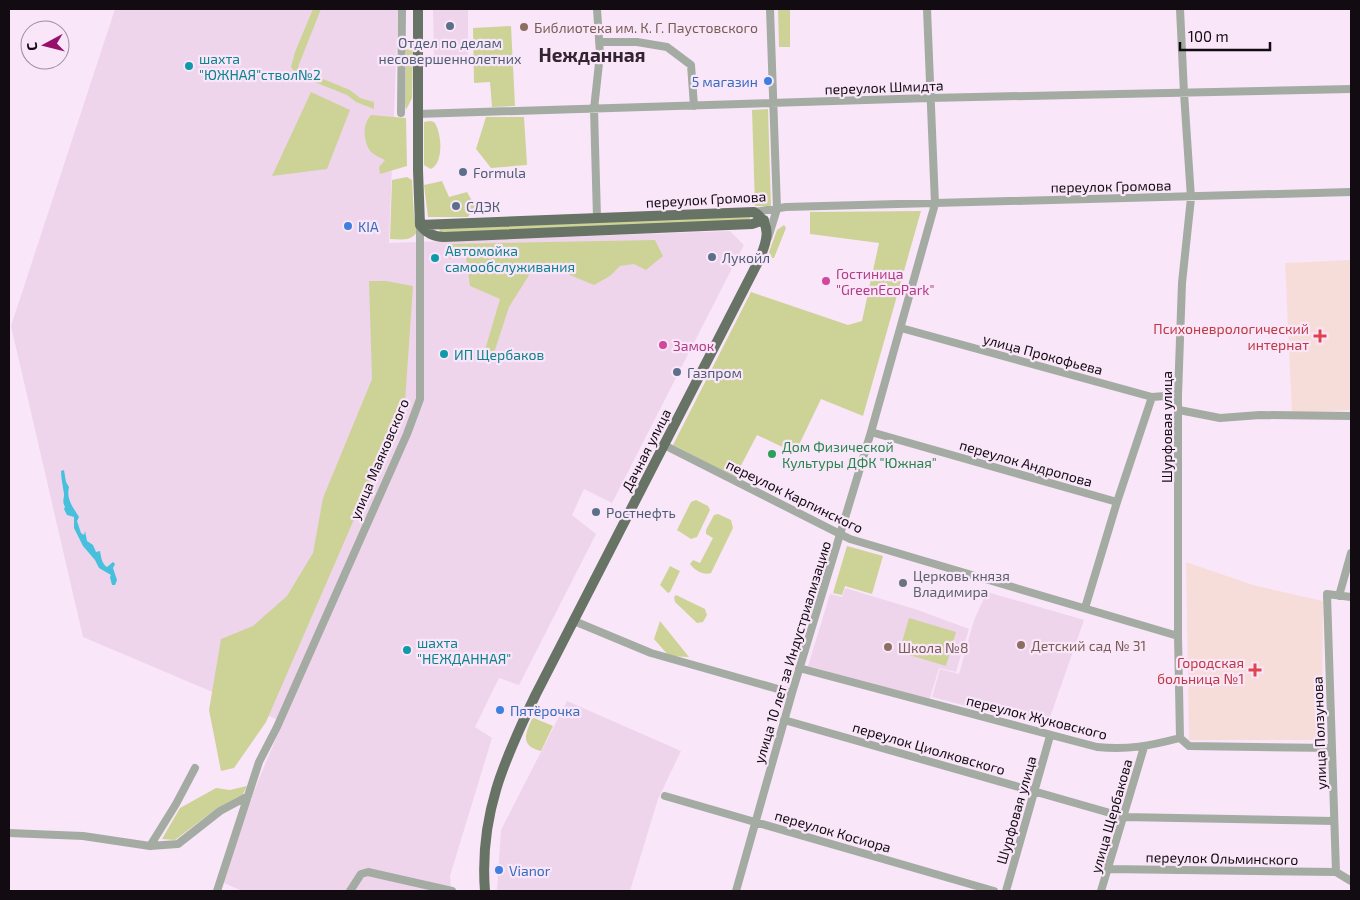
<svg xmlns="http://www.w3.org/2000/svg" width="1360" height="900" font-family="'Exo 2',sans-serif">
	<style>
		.built { fill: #eed5ec }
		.medical { fill: #f7ddd9 }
		.green { fill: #cdd397 }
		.water { fill: #46c0dc }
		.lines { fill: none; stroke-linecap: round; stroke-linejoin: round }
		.minor { stroke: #a4aba2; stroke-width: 8 }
		.major { stroke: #677364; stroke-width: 10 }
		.service-dot { fill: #5c6f8a; stroke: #fae6f9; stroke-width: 2 }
		.education-dot { fill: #8d6e63; stroke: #fae6f9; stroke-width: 2 }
		.culture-dot { fill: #0f9aa8; stroke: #fae6f9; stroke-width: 2 }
		.shop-dot { fill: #3f7fe0; stroke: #fae6f9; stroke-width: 2 }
		.hotel-dot { fill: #d1479c; stroke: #fae6f9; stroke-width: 2 }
		.health-dot { fill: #e0444e; stroke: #fae6f9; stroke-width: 2 }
		.leisure-dot { fill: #2e9e5b; stroke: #fae6f9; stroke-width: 2 }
		.worship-dot { fill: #6b7280; stroke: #fae6f9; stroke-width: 2 }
		.labels { text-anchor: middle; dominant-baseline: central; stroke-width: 4.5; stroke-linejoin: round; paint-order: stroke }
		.education-label { font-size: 14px; fill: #785e54; stroke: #fae6f9; text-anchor: start }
		.service-label { font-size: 14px; fill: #4e5e75; stroke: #fae6f9; text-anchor: start }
		.culture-label { font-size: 14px; fill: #0d838f; stroke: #fae6f9; text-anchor: start }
		.shop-label { font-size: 14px; fill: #366cbe; stroke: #fae6f9; text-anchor: start }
		.street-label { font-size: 14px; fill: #120c12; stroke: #fae6f9 }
		.hotel-label { font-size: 14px; fill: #b23c85; stroke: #fae6f9; text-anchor: start }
		.health-label { font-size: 14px; fill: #be3a42; stroke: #fae6f9; text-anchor: end }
		.leisure-label { font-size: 14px; fill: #27864d; stroke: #fae6f9; text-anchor: start }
		.worship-label { font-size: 14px; fill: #5b616d; stroke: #fae6f9; text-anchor: start }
		.district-label { font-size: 19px; font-weight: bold; fill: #322431; stroke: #fae6f9 }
	</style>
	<rect width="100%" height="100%" fill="#fae6f9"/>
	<path class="built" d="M115,9h283l-9,234 341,-12 14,14 -132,258 -28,-14 -12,26 24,19 -77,151 -20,-7 -24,49 17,11 -42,138 1,15h-209l-20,-9 36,-101 25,-59 -200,-85 -72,-311z
		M433,9h35v52h-34z
		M845,588l70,21 54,20 -13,43 -17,-4 -10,33 -121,-35 22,-72 12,3z
		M987,592l97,28 -36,103 -31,-4 -85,-22 8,-28 19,5 15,-54z
		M567,701l114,50 -23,48 -28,92h-133l4,-61z"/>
	<path class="medical" d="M1351,260v150l-59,3 -7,-150z
		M1186,562l67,23 70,16 -1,139h-133z"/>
	<path class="green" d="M313,9h8l-23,58 3,3 49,20 10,8 14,4v7l-18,-7 -9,-7 -50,-20 -6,-8 4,-15z
		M778,9h12v38h-11z
		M511,26l4,80 -23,1 -2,-25 -16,1 -1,-55z
		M413,46l-1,52 -6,12 -1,-6 1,-54z
		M311,92l39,18 -23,59 -55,7z
		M768,109l3,97h-16l-3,-96z
		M371,115l35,3 1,48 -27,8 -1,-7 6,-7c-5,-2 -10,-5 -14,-8 -8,-10 -9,-28 0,-37z
		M486,117h38l3,48 -36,3 -15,-19z
		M430,121l4,1c8,10 10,41 -3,47l-7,-4v-43z
		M407,177l5,3 2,36 3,16c-6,10 -17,7 -27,7l2,-59z
		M442,181l7,16 18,-5 8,14 -7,11h-40l-4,-32z
		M921,211l-58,205 -42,-17 -26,54 -38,-18 -22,42 -62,-32 78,-153 97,33 14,-4 17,-78 -69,-9v-22z
		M750,214v6l-310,13 -1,-6z
		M784,225l2,3 -12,30h-2l-3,-6 8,-22z
		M655,240l8,16 -17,14 -12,-6 -14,2 -10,10 -16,9 -46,-19 -17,6 -22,35 -17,52 -7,-9 15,-51 -30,-13 -5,-36 -15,9 -1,-15z
		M369,281h17l27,5 -8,116 -139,320 -32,46 -13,3 -12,-61 12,-71 32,-13 34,-30 26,-43 10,-55 49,-119z
		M696,500l12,6 2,4 -13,27 -6,2 -14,-9 14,-28z
		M718,514l13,6 2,8 -22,45c-7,3 -17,-3 -21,-9l3,-4 7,3 13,-25 -7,-4v-4l8,-15z
		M847,546l36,10 -11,38 -27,-8 -3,9 -9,-2z
		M670,566l10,5 -10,21 -2,1 -8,-8z
		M676,595l29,14 2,6 -4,7 -6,1 -22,-21 -1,-5z
		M909,618l47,14 -10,34 -47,-14z
		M660,621l29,36 -20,-1 -15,-17z
		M534,718l19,8 -12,25c-21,-5 -16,-17 -9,-32z
		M247,786l-4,8 -27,15 -41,31 -13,-1 18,-31 36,-20 14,2z"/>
	<path class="water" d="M64,470l2,12 3,5c-3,12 4,20 10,30l-2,4 4,12 3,2 1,-4 2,10 6,4 3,7 4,-1c1,6 2,13 7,16l6,-5 2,2 -2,4 4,12 -2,5h-3l-2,-8 1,-2 -12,-7 -4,-8 -12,-14 -9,-18v-11l-7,-2 -3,-6 1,-2c-3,-6 -1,-7 -1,-13 -1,-8 -3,-15 -3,-23z"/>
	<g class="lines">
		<path class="minor" d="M597,9l3,45 -6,55 3,109
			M599,42h38l30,5 24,18 3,41
			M401,113l1,-104
			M417,114l513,-16 421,-9
			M754,212l32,-5 565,-15
			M768,238l9,-29 -7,-200
			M901,328l251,69 26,-2
			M1179,410l41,8 40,-3 91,1
			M871,432l246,70
			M664,445l186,94 328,97
			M1339,596l12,-43
			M1085,608l32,-106 35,-105
			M574,621l77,32 141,40
			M799,668l298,79c32,3 52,-1 83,-9l9,8 143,2
			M784,720l340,97 210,4
			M1180,738l-2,-102v-241l4,-112 9,-85 -7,-105 -4,-84
			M665,796l329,95
			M9,833l74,3 67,10 28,-2 42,-33 28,-15
			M150,846l26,-42 19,-36
			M1108,869l228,3 15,9
			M1336,872l-9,-278 24,3
			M217,891l42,-129 18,-35 130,-293 13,-35v-174
			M350,891l11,-17 7,-2 84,19
			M736,891l56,-198 79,-261 64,-228 -8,-195
			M1006,891l44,-155
			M1101,891l43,-144"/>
		<path class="major" d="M418,9v161l2,55
			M485,891c-6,-75 19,-131 51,-197l223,-434c8,-18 14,-36 -5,-48l-334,13c7,9 14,12 24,12l308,-13 12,-4"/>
	</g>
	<g class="service-dot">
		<circle cx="450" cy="26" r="5"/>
		<circle cx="463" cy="172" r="5"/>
		<circle cx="456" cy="206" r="5"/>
		<circle cx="712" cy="257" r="5"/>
		<circle cx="677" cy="372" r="5"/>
		<circle cx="596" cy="512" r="5"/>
	</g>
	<g class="education-dot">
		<circle cx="524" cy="27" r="5"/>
		<circle cx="1021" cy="645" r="5"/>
		<circle cx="888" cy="647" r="5"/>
	</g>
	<g class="culture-dot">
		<circle cx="189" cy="66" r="5"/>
		<circle cx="435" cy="258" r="5"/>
		<circle cx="444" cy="354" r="5"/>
		<circle cx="407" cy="650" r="5"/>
	</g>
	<g class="shop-dot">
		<circle cx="768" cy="81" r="5"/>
		<circle cx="348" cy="226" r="5"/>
		<circle cx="500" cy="710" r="5"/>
		<circle cx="499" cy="870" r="5"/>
	</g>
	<g class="hotel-dot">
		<circle cx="826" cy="281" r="5"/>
		<circle cx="663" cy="345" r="5"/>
	</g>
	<g class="health-dot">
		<path d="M1317.5 328.5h5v5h5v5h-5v5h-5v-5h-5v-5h5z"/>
		<path d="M1252.5 662.5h5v5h5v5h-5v5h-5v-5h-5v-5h5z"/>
	</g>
	<circle class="leisure-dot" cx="772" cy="454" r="5"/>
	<circle class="worship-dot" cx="903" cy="583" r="5"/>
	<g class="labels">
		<g class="education-label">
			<text x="534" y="27">Библиотека им. К. Г. Паустовского</text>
			<text x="1031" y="645">Детский сад № 31</text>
			<text x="898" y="647">Школа №8</text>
		</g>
		<g class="service-label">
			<text x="450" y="42" text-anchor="middle">Отдел по делам<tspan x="450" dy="16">несовершеннолетних</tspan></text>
			<text x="473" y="172">Formula</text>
			<text x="466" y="206">СДЭК</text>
			<text x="722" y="257">Лукойл</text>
			<text x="687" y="372">Газпром</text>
			<text x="606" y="512">Ростнефть</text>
		</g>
		<g class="culture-label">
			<text x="199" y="58">шахта<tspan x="199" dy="16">"ЮЖНАЯ"ствол№2</tspan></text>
			<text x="445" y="250">Автомойка<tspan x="445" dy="16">самообслуживания</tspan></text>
			<text x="454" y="354">ИП Щербаков</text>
			<text x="417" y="642">шахта<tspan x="417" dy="16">"НЕЖДАННАЯ"</tspan></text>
		</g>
		<g class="shop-label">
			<text x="758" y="81" text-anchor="end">5 магазин</text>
			<text x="358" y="226">KIA</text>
			<text x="510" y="710">Пятёрочка</text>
			<text x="509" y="870">Vianor</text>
		</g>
		<g class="street-label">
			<text transform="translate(884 87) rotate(-2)">переулок Шмидта</text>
			<text transform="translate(1111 186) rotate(-1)">переулок Громова</text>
			<text transform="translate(706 199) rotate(-3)">переулок Громова</text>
			<text transform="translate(1043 354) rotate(15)">улица Прокофьева</text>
			<text transform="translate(1166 427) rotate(-90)">Шурфовая улица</text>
			<text transform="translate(646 450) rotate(-63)">Дачная улица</text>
			<text transform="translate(379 459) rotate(-67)">улица Маяковского</text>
			<text transform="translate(1026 463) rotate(16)">переулок Андропова</text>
			<text transform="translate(795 496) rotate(26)">переулок Карпинского</text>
			<text transform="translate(792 652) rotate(-73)">улица 10 лет за Индустриализацию</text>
			<text transform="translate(1037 717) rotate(14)">переулок Жуковского</text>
			<text transform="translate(1319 733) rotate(-92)">улица Ползунова</text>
			<text transform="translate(929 748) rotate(16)">переулок Циолковского</text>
			<text transform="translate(1016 810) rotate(-74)">Шурфовая улица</text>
			<text transform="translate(1111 816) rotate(-74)">улица Щербакова</text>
			<text transform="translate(833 831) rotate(16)">переулок Косиора</text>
			<text transform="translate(1222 858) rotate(1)">переулок Ольминского</text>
		</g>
		<g class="hotel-label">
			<text x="836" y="273">Гостиница<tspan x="836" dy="16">"GreenEcoPark"</tspan></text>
			<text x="673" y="345">Замок</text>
		</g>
		<g class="health-label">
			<text x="1309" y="328">Психоневрологический<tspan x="1309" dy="16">интернат</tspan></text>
			<text x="1244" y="662">Городская<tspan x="1244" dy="16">больница №1</tspan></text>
		</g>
		<g class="leisure-label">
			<text x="782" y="446">Дом Физической<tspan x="782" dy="16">Культуры ДФК "Южная"</tspan></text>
		</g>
		<g class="worship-label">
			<text x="913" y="575">Церковь князя<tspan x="913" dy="16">Владимира</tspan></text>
		</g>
		<g class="district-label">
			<text x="592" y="54">Нежданная</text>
		</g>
	</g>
	<rect width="1360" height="900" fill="none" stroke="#120c12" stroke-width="20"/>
	<g transform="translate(45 45) rotate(263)"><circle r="24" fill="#fae6f9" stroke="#9d8f9d"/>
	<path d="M0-4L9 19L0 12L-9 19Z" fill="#961169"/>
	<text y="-8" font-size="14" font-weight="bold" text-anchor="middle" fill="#120c12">С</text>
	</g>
	<path d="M1180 42v8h90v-8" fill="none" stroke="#120c12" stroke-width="2.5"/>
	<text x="1188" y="42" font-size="15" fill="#120c12" stroke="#fae6f9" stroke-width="4" paint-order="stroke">100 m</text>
</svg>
